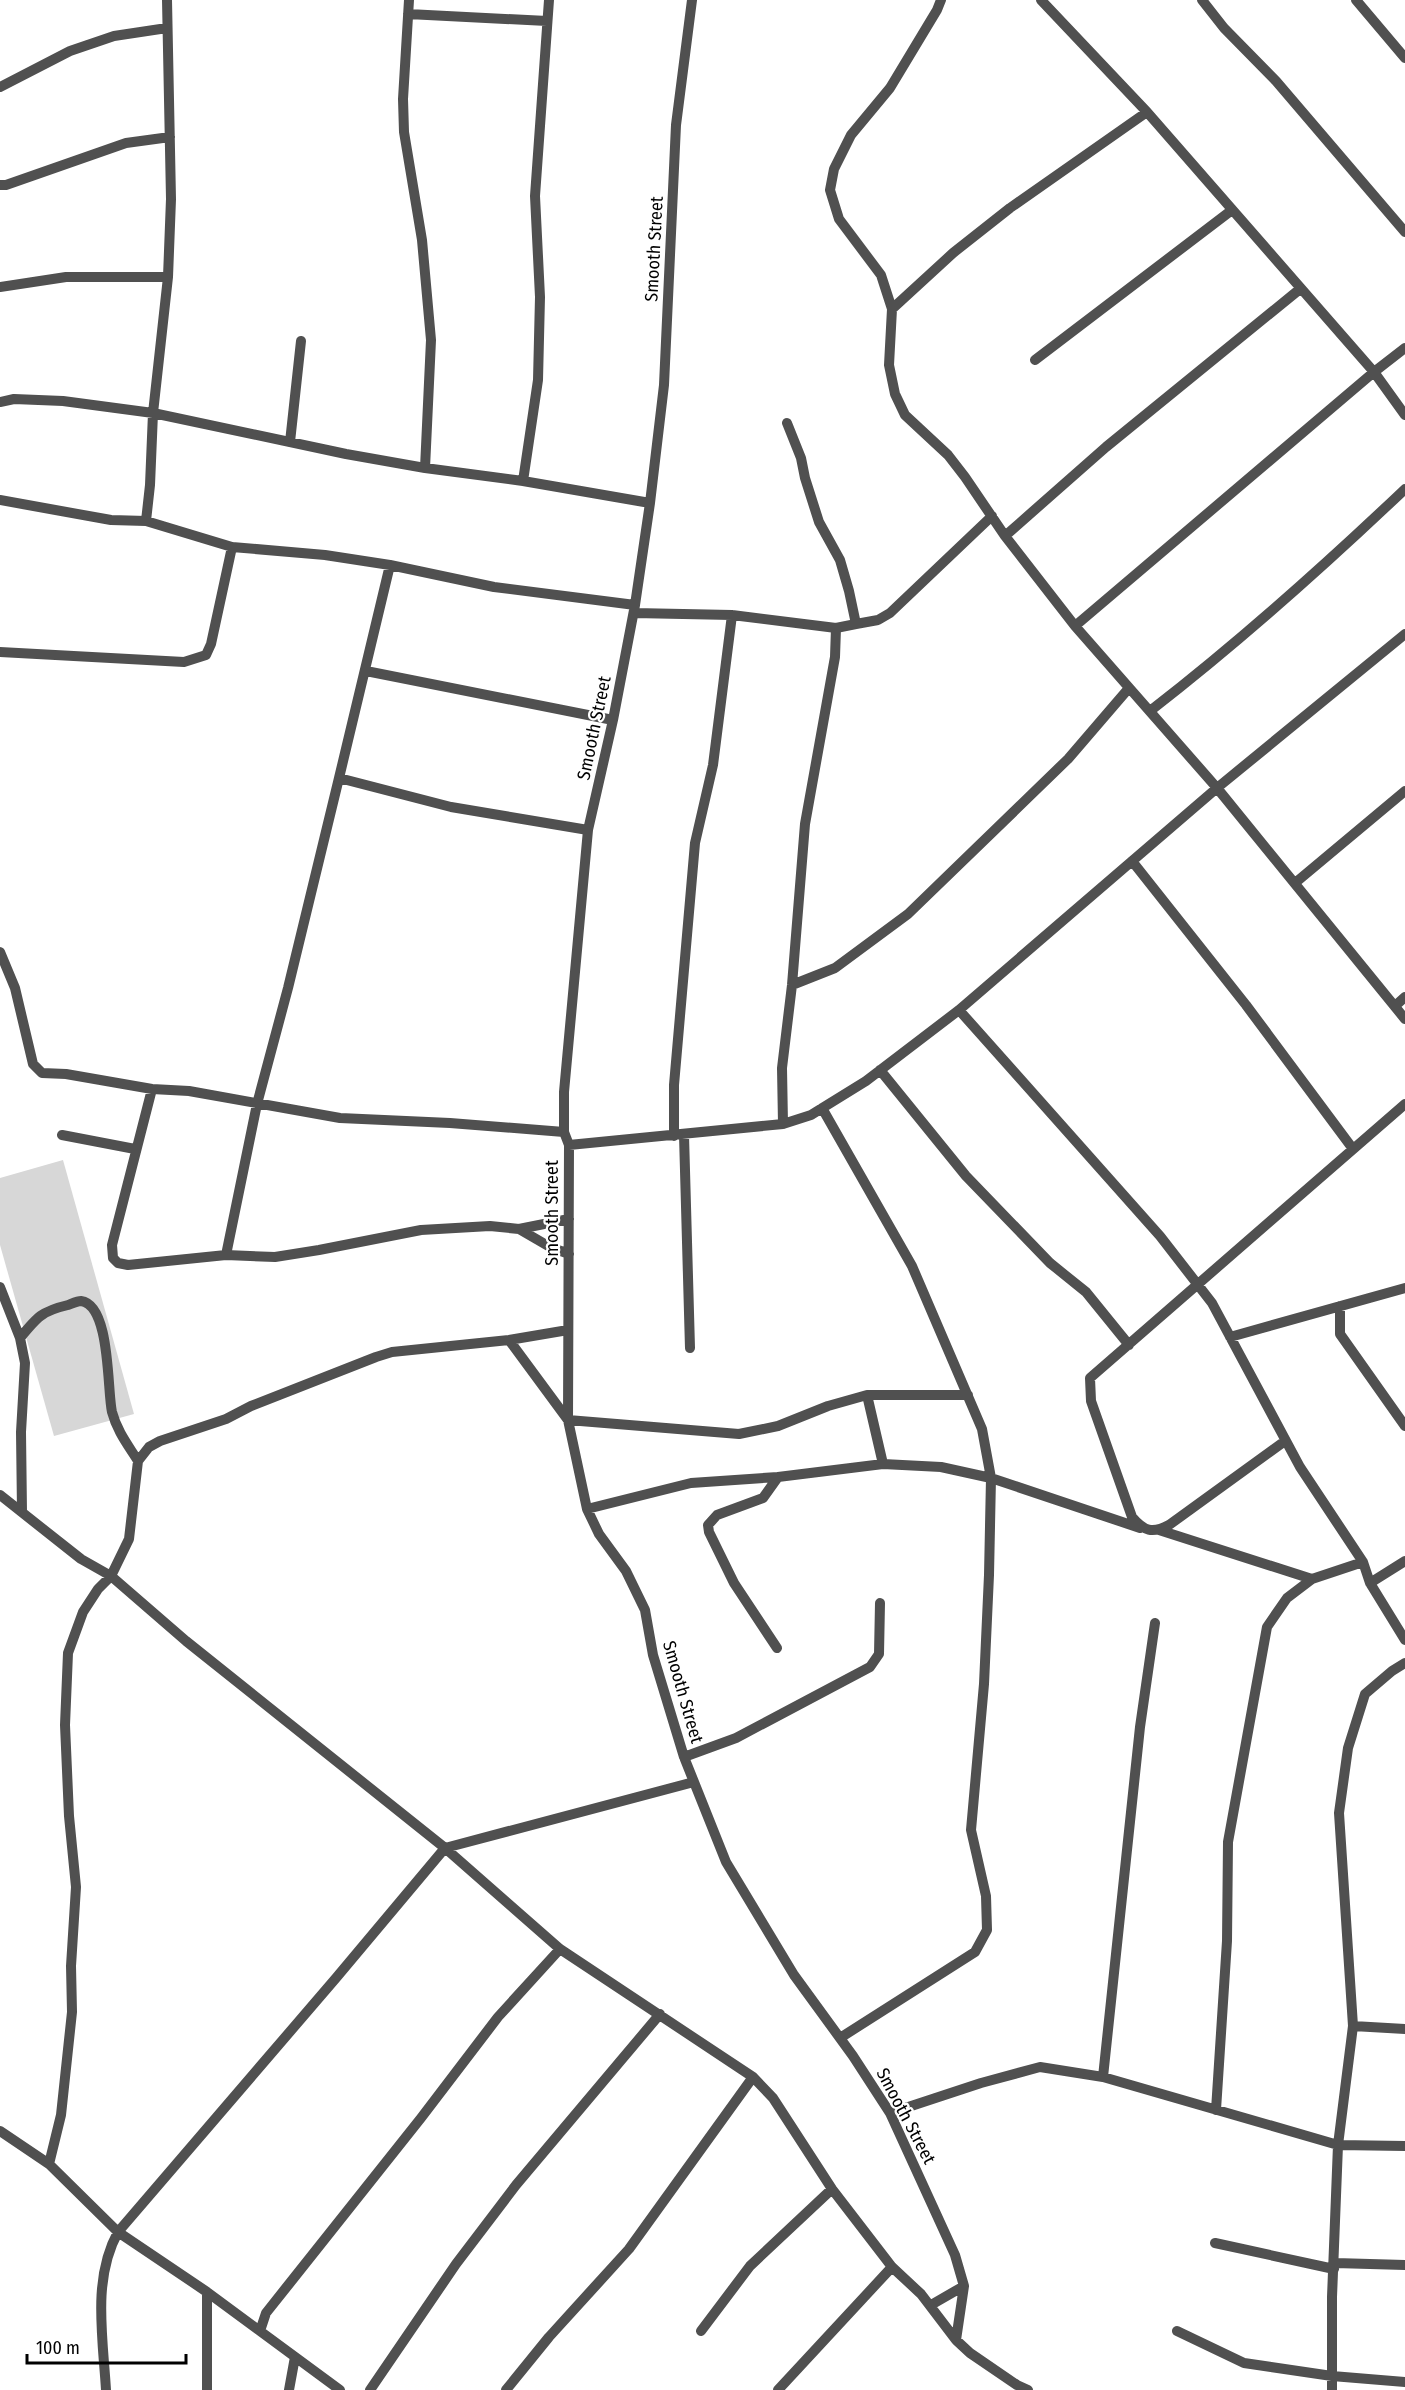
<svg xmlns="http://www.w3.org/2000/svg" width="1405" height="2390" font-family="'Fira Sans Condensed',sans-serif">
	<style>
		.green { fill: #d7d7d7 }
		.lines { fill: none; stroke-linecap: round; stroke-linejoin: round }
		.minor { stroke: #505050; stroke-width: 10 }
		.labels { text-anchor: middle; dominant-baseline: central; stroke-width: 4.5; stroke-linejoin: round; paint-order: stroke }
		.street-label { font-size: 18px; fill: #000; stroke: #fff }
	</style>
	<rect width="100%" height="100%" fill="#fff"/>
	<path class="green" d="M63,1160l71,254 -80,22 -54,-191v-67z"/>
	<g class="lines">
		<path class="minor" d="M409,0l-6,99 1,33 18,108 9,100 -6,128
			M692,0l-16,125 -12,260 -14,118 -15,102 -22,115 -25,110 -24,262v40l5,13 -1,275 19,89 12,25 27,37 19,39 8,45 31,102 42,105 68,113 59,81 37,57 65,142 9,31 -8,54
			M941,0l-4,10 -47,78 -39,47 -17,34 -4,21 9,29 42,56 11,34 -3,56 6,29 10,21 43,40 17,22 40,59 70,90 142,162 188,231
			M1041,0l106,112 227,260 31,43
			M1202,0l22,28 52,53 129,151
			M1356,0l49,58
			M408,14l139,7
			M0,87l70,-36 44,-15 53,-8
			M0,185h6l120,-42 44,-6
			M0,287l66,-10h102
			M892,309l61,-56 57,-45 137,-96
			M1035,360l197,-150
			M0,402l14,-3 49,2 90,12 193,41 79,14 98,13 127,22
			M787,423l14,35 4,20 14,44 21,38 9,31 7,33 -20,4
			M290,442l11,-101
			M523,481l15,-101 2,-83 -5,-101 14,-196
			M0,500l111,20 35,1 86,26 93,8 65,10 104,22 141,18
			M146,521l4,-36 3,-72 15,-136 3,-78 -4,-199
			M1005,536l101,-89 194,-158
			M634,613l98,2 104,13 -1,29 -30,167 -13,161 -10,83 1,56
			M856,624l22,-4 12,-7 102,-97
			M1075,626l299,-254 31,-24
			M0,652l184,10 22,-7 5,-11 21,-97
			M366,671l247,49
			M1150,711c89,-69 173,-144 255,-222
			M339,778l51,-213
			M1132,861l114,144 107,144
			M1295,883l110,-92
			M0,952l15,36 18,76 9,9 24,1 86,15 37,2 151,27 110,5 114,9
			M792,985l43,-17 73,-54 160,-155 61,-71
			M1395,1006l10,-9
			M959,1010l201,226 52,67 88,164 63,95 7,21 35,57
			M880,1070l86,106 84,87 36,29 43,53
			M152,1089l-40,156 1,13 5,5 10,2 98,-10 49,2 44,-7 102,-20 69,-4 29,3 31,18 19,7
			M822,1108l90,158 70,163 9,49 -2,97 -5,109 -13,146 15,66 1,34 -12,22 -135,86
			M62,1135l73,14
			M684,1135l6,213
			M674,1136v-51l21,-242 18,-78 19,-150
			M569,1145l214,-21 28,-9 55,-34 93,-71 258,-222 188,-154
			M519,1229l50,-10
			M226,1255l31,-151 31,-116 51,-210 112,29 137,23
			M0,1287l20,51 5,25 -4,69 1,80
			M1340,1306v28l65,92
			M1230,1337l175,-49
			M20,1338c17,-21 22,-27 48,-33 3,-1 9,-4 13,-4 30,4 26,90 31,111 5,19 16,33 26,49
			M509,1340l59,80 171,14 39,-8 50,-20 39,-11h101
			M867,1395l16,69
			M1285,1441l-116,84c-17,9 -25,6 -37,-8l-41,-116 -1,-23 315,-274
			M0,1495l81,64 30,17 75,65 259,207 115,101 193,128 20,21 59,91 60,78 29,27 35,46 14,13 47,32 11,5
			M587,1509l104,-26 87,-6 105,-13 58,3 50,11 149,50
			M1159,1530l153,49
			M1370,1583l35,-22
			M777,1648l-43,-65 -25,-51 -1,-7 9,-10 46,-17 15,-21
			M684,1757l52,-19 134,-71 9,-13 1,-51
			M1353,2026l52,3
			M1103,2077l37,-350 15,-104
			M1216,2110l11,-169 1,-99 39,-215 20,-29 25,-19 51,-17
			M890,2113l91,-30 59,-16 63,10 235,68 67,1
			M0,2131l49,33 69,68 89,60 133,98
			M49,2164l12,-49 11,-103 -1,-46 5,-79 -7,-71 -4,-91 3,-72 15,-41 15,-23 13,-13 18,-37 9,-78 11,-14 11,-6 66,-22 25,-13 125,-49 16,-5 117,-12 59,-10
			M1215,2243l119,26
			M1335,2263l70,2
			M931,2305l33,-19
			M260,2331l6,-18 155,-195 77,-101 62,-68
			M701,2331l49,-65 82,-77
			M1177,2331l67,32 88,13 73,6
			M106,2390c-3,-52 -14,-111 12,-158l218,-254 109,-130 249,-66
			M207,2390v-98
			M289,2390l6,-33
			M370,2390l86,-126 60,-79 144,-171
			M506,2390l43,-53 80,-88 124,-172
			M778,2390l114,-123
			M1332,2390v-93l6,-152 15,-119 -14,-213 9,-65 17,-54 27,-23 13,-8"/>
	</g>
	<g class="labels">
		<g class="street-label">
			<text transform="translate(654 249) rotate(-87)">Smooth Street</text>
			<text transform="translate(594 728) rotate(-78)">Smooth Street</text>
			<text transform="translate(552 1213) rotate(-90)">Smooth Street</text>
			<text transform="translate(683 1692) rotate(74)">Smooth Street</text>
			<text transform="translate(906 2116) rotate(62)">Smooth Street</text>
		</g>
	</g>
	<path d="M27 2354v9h159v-9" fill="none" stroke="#000000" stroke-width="3"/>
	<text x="36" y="2354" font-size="18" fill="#000000" stroke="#ffffff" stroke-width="4.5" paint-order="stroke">100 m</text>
</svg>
